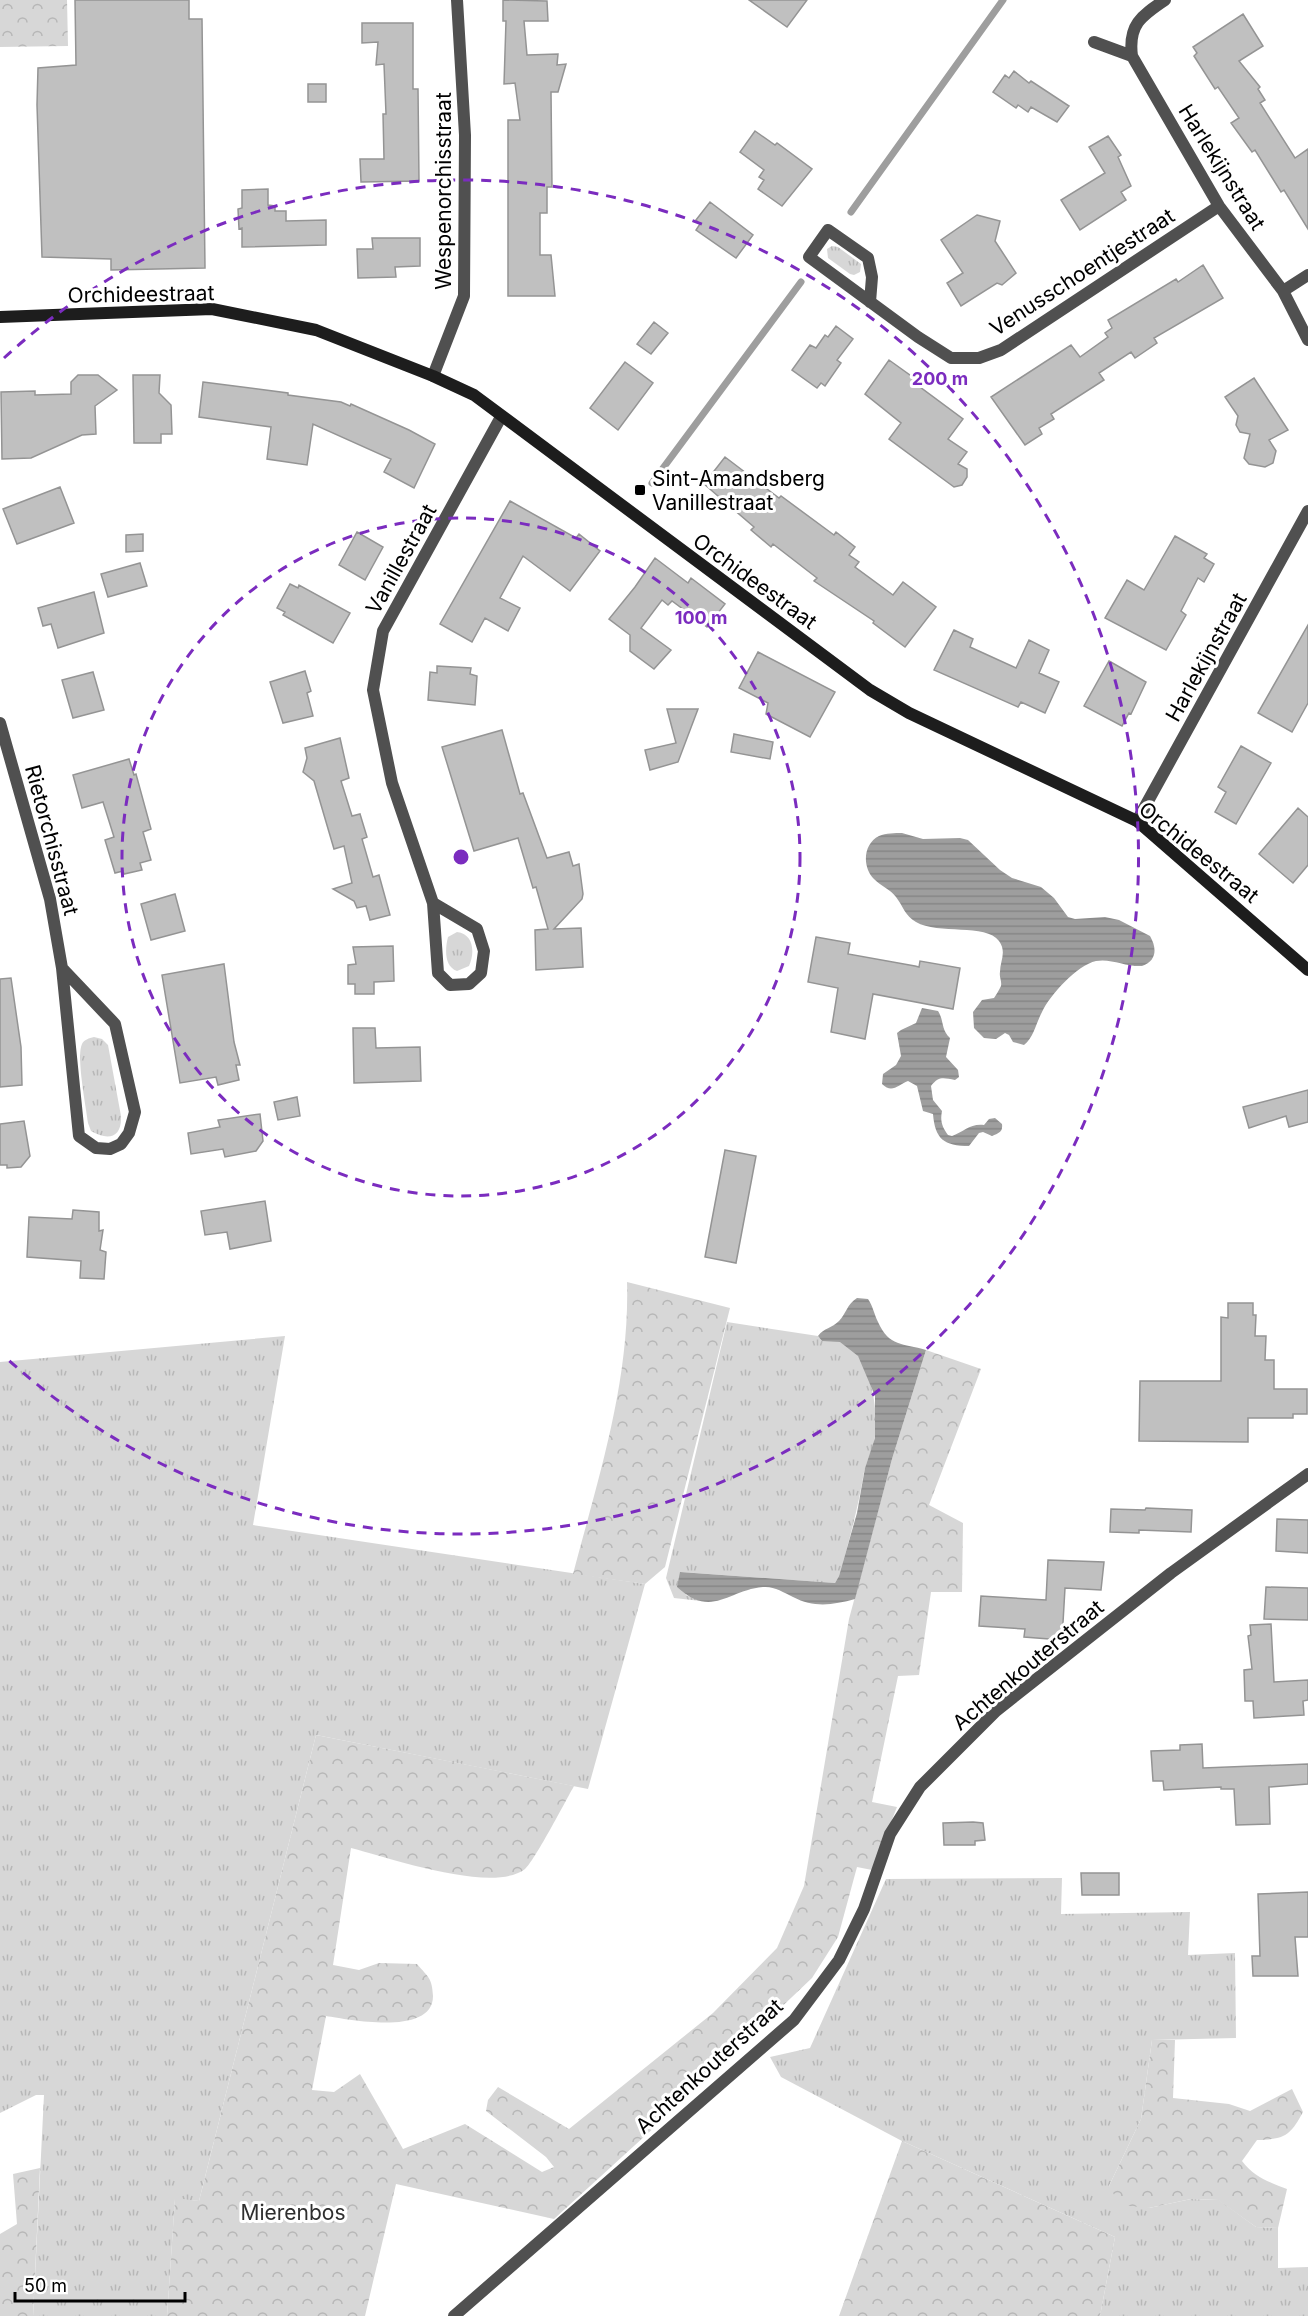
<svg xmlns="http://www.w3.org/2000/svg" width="1308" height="2316" font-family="Inter,sans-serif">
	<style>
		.grass { fill: url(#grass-tufts) }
		.forest { fill: url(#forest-crowns) }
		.water { fill: url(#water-rules) }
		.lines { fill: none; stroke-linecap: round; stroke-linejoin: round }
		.stream { stroke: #9e9e9e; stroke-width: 7 }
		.building { fill: #c0c0c0; stroke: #949494; stroke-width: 1.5 }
		.street { stroke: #505050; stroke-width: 12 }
		.secondary { stroke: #1d1d1d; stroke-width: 12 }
		.ring { fill: none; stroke: #7b2cbf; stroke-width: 3; stroke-dasharray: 10 8 }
		.poi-dot { fill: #000; stroke: #fff; stroke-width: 2 }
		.labels { text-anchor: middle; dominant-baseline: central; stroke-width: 6; stroke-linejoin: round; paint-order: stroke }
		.street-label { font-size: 21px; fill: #000; stroke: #fff }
		.poi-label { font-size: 21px; fill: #000; stroke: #fff; text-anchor: start }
		.park-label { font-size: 21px; fill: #2e2e2e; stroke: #fff }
		.centre { fill: #7b2cbf; stroke: #fff; stroke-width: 3 }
		.ring-label { font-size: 18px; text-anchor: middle; font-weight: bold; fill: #7b2cbf; stroke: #fff; stroke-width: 6; stroke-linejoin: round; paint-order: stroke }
	</style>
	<defs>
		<pattern id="grass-tufts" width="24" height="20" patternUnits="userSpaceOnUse" patternTransform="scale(1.5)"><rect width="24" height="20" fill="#d7d7d7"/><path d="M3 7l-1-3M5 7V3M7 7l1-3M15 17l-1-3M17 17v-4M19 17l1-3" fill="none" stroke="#b7b7b7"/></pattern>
		<pattern id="forest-crowns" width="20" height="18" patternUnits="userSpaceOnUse" patternTransform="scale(1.5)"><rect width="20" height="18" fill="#d7d7d7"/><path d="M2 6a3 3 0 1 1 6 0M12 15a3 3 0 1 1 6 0" fill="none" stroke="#b7b7b7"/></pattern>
		<pattern id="water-rules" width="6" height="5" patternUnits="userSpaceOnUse" patternTransform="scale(1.5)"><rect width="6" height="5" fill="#9e9e9e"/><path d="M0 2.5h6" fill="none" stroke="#868686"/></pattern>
	</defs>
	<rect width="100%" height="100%" fill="#fff"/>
	<path class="grass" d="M832,246l6,1 23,17 -1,8 -6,3 -4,-1 -22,-16 -1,-9z
		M457,932c17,2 18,21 12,34l-12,5c-13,-5 -12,-22 -9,-34z
		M94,1037l8,2 6,6 13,71c1,22 -13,25 -30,15l-3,-8c-2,-16 -12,-67 -6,-79 2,-4 7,-6 12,-7z
		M727,1322l91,14 4,5c6,0 13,-1 19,1 29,10 38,68 34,95 -2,12 -8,23 -11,35 -6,36 -15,70 -25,104l-4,7 -154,-11 5,23 15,6 -27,-3 -8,-20z
		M285,1336l-32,189 392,59 -57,205 -272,-54 -117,466 -24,-2 -8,117h-134l11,-221h-8l-36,18v-751z
		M1062,1878l-1,36 129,-2 -2,43 47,-2 1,85 -84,2 -11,79 -32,67 40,22 42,-9 28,1 37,27 22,1v40l30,-1v49h-208l15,-79 -213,-96 -121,-64 -11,-20 40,-9 76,-169z"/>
	<path class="forest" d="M0,0h67l1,46 -68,1z
		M627,1282l103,26 -65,259 -20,17 -72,-10c25,-95 57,-192 54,-292z
		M926,1350l55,19 -52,136 34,18 -1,69h-31l-12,83 -21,1 -26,126 25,5 -25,63 -15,-3 -19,70 -26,41 -143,136 -115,105 -158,-35 -31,132h-198l8,-118 24,3 117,-466 258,51c-8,14 -40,76 -49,83 -32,25 -135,-11 -174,-21l-18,117 26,5 20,-7 38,1c12,14 15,14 16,32 0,40 -82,24 -107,20l-14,74 22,2 26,-18 43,75 62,-25 77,48 12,-5 -8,-10 -60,-46 2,-11 10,-13 71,42 144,-116 64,-65 27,-62 45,-267 43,-160z
		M1152,2040h23l-2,58 56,6 21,7 42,-22 11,23c-13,24 -18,27 -46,28l-15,21c12,16 27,21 45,28l-9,39 -22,-1 -38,-27 -27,-1 -42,9 -29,-3 -11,-19 32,-67z
		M902,2141l213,96 -15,79h-261z
		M40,2168l-7,148h-33v-82l17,-10 -4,-50z"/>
	<path class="water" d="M902,833l21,6 37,-1 8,2 32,30 12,8 29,9 13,11 14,19 7,2 30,-2 14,3 31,16c7,12 7,25 -8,30 -16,1 -31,-8 -46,-5 -19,4 -46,34 -54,51 -6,11 -8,25 -18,33l-11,-3 -4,-7 -4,-2 -9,6 -12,-1 -10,-10 -1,-16 9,-12 12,-2c2,-3 5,-8 7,-12 1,-5 -2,-9 -1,-14 0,-11 7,-20 -1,-31 -13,-18 -61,-6 -83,-19 -11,-6 -13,-16 -20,-25 -6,-8 -15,-11 -22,-18 -12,-12 -11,-35 5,-43 7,-3 16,-3 23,-3z
		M922,1008l16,3c6,9 3,19 12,27l-4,19 12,13 1,7 -4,3c-12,-2 -16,-4 -24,6l2,14 9,11c-2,10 0,16 6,24l4,1c11,-4 19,-13 32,-11l5,-6 6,-1 7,6c1,8 -3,9 -10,12l-9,-4 -4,1 -10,13c-25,0 -34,-7 -36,-32l-10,-3 -6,-25 -9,-5c-10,4 -16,13 -26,3l1,-10 13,-9 5,-9 -4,-23 4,-3 15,-7z
		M857,1298l11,1c5,7 6,15 10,23 11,25 25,21 48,28l-34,109 -37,140c-22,6 -41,9 -62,-2 -10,-5 -19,-11 -30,-10 -35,3 -51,32 -86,0l3,-15 155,11 4,-7 18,-63 8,-45 10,-30v-42l-17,-40 -18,-14 -18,-1 -4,-5c6,-8 14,-8 21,-15 7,-7 8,-17 18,-23z"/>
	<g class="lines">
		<path class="stream" d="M851,212l152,-212
			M652,483l149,-201"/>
	</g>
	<path class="building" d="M75,0h114v19h13l3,249 -94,2v-11l-69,-2 -5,-152 1,-37 38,-3z
		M503,0l44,1 1,20h-24l3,34 31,-1 -1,11 9,-1 -8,28h-7l1,95h-5v26h-7v42h11l4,41h-47v-176h12l-5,-37 -11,1 2,-63h-3z
		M749,0h58l-20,27z
		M1243,14l20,32 -24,15 21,26 -2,2 7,11 -5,3 35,55 13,-9v80l-24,-39 -3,2 -26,-42 -3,2 -21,-29 8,-5 -21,-31 -3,2 -21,-33 3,-3 -4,-6z
		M362,23h51v66h5l1,92 -58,1 -1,-23h24l-1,-45h3l-2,-50 -8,1 2,-23 -16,1z
		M1014,71l15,12 2,-2 38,25 -12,16 -26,-15 -3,5 -10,-7 -2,3 -23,-16 12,-17 4,3z
		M308,84h18v18h-18z
		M755,131l20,14 2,-2 35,26 -30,37 -24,-17 6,-9 -5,-3 5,-7 -24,-18z
		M1108,136l13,19 -3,2 13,29 -10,6 5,8 -46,30 -19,-30 44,-27 -16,-26z
		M268,189v16l7,1v5h11v10l40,-1v25l-84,2v-19l-3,1 -1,-20 4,-1v-18z
		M710,202l43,33 -17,23 -40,-28 4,-6 -4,-4z
		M977,215l23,6 -5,20 21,32 -14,12 -5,-2 -36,23 -14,-23 16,-10 -22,-33z
		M372,238h48v28l-25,1 1,10 -38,1 -1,-29h16z
		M1203,265l20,33 -69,40 3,5 -22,15 -4,-6 -32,21 5,7 -53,34 3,5 -15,9 3,6 -17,11 -34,-48 80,-52 9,12 28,-20 -3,-4 7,-5 -4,-8 68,-41 2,3z
		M654,322l14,11 -17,21 -14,-10z
		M836,326l17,13 -16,21 4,3 -16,23 -4,-3 -4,5 -25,-18 18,-25 6,3 9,-13 3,2z
		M889,360l25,18 -2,3 51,38 -15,20 19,13 -9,12 9,5v8l-5,8 -8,2 -65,-48 12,-16 -36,-29z
		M625,362l28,21 -35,47 -28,-22z
		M78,375h20l19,15 -22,16 1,28 -14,1 -51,23 -29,1 -1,-67 34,-1v4l36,-1v-12z
		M133,375h27l-1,18 12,12 1,29h-11v9h-27z
		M1254,378l34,52 -19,10 7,11 -3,12 -8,4 -16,-3 -5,-6 6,-24 -10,-2 -4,-7 2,-9 -13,-19z
		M203,382l85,11v2l53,7 9,4 1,-2 58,26 26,14 -21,44 -30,-16 7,-13 -78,-35 -6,41 -40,-6 4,-32 -72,-10z
		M725,457l54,41 2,-2 53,39 2,-3 19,15 -6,8 10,7 -4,5 38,28 10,-13 33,25 -31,40 -32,-24 1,-2 -60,-40 3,-3 -44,-34 -2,3 -20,-17 3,-3 -50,-43z
		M60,487l14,36 -57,21 -14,-35z
		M510,501l66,37 3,-4 21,17 -30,40 -47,-35 -23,42 20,10 -12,23 -23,-13 -13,24 -32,-18z
		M357,532l26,15 -18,33 -26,-15z
		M143,534v17l-17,1v-17z
		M1175,536l32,18 -3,4 10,6 -10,18 -6,-4 -17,33 5,4 -20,35 -61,-32 22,-38 17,10z
		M655,558l33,25 3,-5 34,26 -18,23 -35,-26 -4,4 -6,-5 -21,28 30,22 -17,19 -24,-18v-16l-21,-16 26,-32z
		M140,563l7,23 -39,11 -7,-23z
		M290,584l8,4 1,-3 51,28 -17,30 -50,-28 2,-3 -8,-4z
		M94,592l10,41 -46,15 -7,-24 -8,2 -5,-18z
		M1308,625v78l-16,29 -34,-19z
		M954,630l19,9 -3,8 46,21 13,-28 20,10 -10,23 20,9 -14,31 -24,-11 -3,5 -84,-37z
		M758,652l77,40 -25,45 -44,-23 2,-11 -29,-15z
		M1109,661l37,21 -15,32 -2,-1 -7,13 -38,-20z
		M437,666l34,2 -1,6 7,2 -2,29 -47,-5 2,-28 7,1z
		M305,671l6,20 -4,2 6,23 -30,7 -13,-41z
		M93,672l11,38 -31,8 -11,-38z
		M667,709h31l-20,53 -28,8 -5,-20 31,-7z
		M502,730l18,64 3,-1 24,65 22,-6 4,14 6,-2 4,30 -1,5 -28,30 27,-1 2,39 -47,3 -1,-40 13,-1 -12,-42 -3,1 -15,-50 -44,13 -32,-104z
		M734,734l39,8 -3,17 -39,-7z
		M340,738l9,40 -8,3 11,35 8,-2 7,23 -5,2 11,38 6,-2 11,40 -20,5 -4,-14 -9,2 -3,-7 -21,-12 19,-6 -8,-37 -10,3 -20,-68 -11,-9 4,-14 -2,-10z
		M1241,746l30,17 -35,61 -21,-12 11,-20 -8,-5z
		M129,759l5,16 2,-1 15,55 -8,3 8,28 -11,3 2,7 -18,4 -1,-3 -8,2 -10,-33 9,-3 -11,-35 -21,6 -9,-33z
		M1298,808l10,9v48l-15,18 -34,-29z
		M175,894l10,37 -34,9 -10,-36z
		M816,937l34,6 -2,11 67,12 4,1 1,-6 40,7 -7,41 -80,-15 -8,45 -34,-7 7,-44 -30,-6z
		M393,946l1,35 -20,1v12h-19v-10h-7v-19l8,-1 -3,-17z
		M224,964l10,78 6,23h-4l3,15 -21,5 -2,-8 -36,6 -18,-108z
		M11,978l10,69 1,38 -22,2v-108z
		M353,1028h22l1,20 44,-1 1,34 -67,2z
		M1308,1090v32l-19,5 -3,-11 -37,12 -6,-21z
		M297,1097l3,19 -22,4 -4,-18z
		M260,1114l3,27 -7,10 -31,6 -2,-8 -32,5 -3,-21 32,-6 -2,-7z
		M24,1121l6,35 -9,11 -14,1v-3h-7v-41z
		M725,1150l31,6 -20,107 -31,-6z
		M265,1201l6,40 -41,8 -3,-17 -22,3 -4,-24z
		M73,1210l26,2v19l4,-1 -3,20 6,2 -2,27 -24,-1 1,-17 -54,-4 2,-40 43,2z
		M1228,1303h25v12h3l-1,21h11l-1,24h9v29h33v25h-14v4h-45v24l-109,-1 1,-60h81v-64l7,1z
		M1146,1508l46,2 -1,22 -52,-2v3l-29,-1 1,-23 34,1z
		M1277,1519l31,1v33l-32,-2z
		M1048,1560l56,2 -3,28 -36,-2 -3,52 -38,-3 1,-8 -46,-3 2,-30 65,4z
		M1266,1587l42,1v32l-44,-1z
		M1271,1624l3,58 34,-2v20l-5,1 1,14 -50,3 -1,-17h-8l-1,-31 8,-1 -4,-33 3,-1 -1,-10z
		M1202,1744l1,24 105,-4v20l-39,3 1,37 -34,1 -2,-36h-13v-2l-57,3 -1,-9h-10l-2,-30 29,-1v-5z
		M973,1822l10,1 2,17 -10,1v4h-31l-1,-22z
		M1081,1873h38v22h-37z
		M1308,1892v45h-13l3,39h-45l-1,-20h8l-2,-62z"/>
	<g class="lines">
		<path class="street" d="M1165,0c-24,16 -37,25 -33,56l87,150 64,85 25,49
			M1094,42l38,14
			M1283,291l25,-16
			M870,302l2,-25 -4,-19 -40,-28 -19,27 109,80 33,21h28l22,-8 218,-144
			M433,376l31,-80 1,-161 -8,-135
			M0,723l50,176 12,69 17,168 17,12 14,1 11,-5 8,-11 6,-21 -20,-88 -53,-56
			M1137,821l171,-310
			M433,903l44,26 7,22 -3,22 -12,11 -19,1 -12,-12 -5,-70 -41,-120 -19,-93 10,-59 118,-214
			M454,2316l340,-296 45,-60 25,-51 26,-75 30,-47 76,-76 175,-138 137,-99"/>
		<path class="secondary" d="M0,317l212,-8 104,21 117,46 41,19 396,295 39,23 228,108 171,149"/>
	</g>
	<g class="ring">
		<circle cx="461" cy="857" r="339"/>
		<path d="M4 358A677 677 0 1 1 4 1356"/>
	</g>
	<rect class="poi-dot" x="634" y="484" width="12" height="12" rx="3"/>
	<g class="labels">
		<g class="street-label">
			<text transform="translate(1222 167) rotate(58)">Harlekijnstraat</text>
			<text transform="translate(443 191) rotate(-90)">Wespenorchisstraat</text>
			<text transform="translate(1082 272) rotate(-33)">Venusschoentjestraat</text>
			<text transform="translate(141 294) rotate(-1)">Orchideestraat</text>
			<text transform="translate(401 559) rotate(-61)">Vanillestraat</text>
			<text transform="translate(755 581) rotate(36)">Orchideestraat</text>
			<text transform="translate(1206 657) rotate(-61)">Harlekijnstraat</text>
			<text transform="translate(52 840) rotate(75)">Rietorchisstraat</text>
			<text transform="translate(1199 852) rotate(39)">Orchideestraat</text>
			<text transform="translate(1028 1665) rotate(-40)">Achtenkouterstraat</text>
			<text transform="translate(709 2066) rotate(-42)">Achtenkouterstraat</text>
		</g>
		<g class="poi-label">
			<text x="652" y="478">Sint-Amandsberg<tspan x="652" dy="24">Vanillestraat</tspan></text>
		</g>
		<g class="park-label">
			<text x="293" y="2212">Mierenbos</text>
		</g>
	</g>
	<circle cx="461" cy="857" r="9" class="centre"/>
	<g class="ring-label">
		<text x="940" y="385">200 m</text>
		<text x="701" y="624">100 m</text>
	</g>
	<path d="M15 2292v9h170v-9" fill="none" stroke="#000000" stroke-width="3"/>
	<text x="24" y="2292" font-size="18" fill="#000000" stroke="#ffffff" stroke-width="4.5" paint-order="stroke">50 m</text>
</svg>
